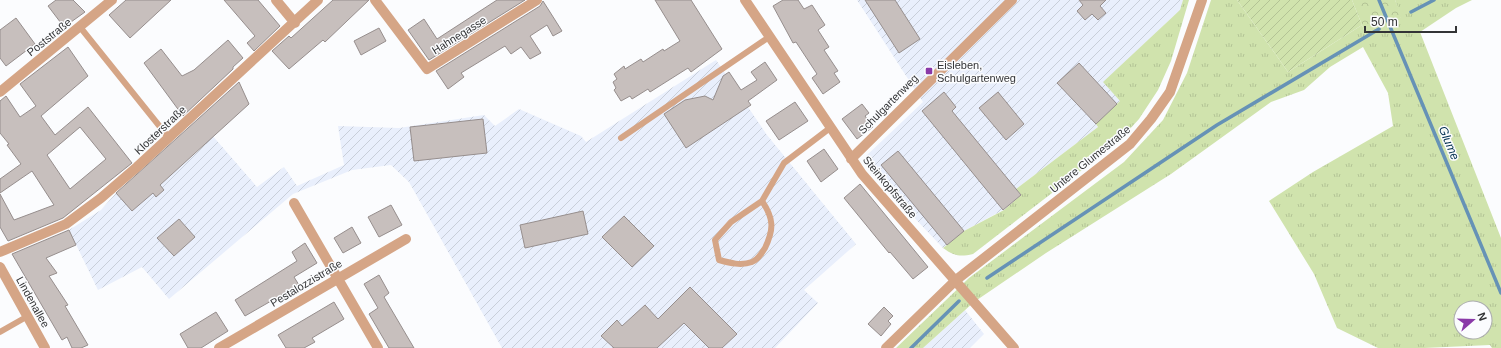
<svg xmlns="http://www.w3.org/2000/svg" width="1501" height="348" font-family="Arial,sans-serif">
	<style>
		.industrial { fill: url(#industrial-furrows) }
		.grass { fill: url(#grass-tufts); fill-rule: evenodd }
		.park { fill: url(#park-crowns) }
		.garden { fill: url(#garden-furrows) }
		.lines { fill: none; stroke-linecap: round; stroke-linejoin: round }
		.stream { stroke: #6692b6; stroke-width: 3.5 }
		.building { fill: #c7bfbd; stroke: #968e8d; fill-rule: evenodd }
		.service { stroke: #d5a586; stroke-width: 6 }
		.minor { stroke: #d5a586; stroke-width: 10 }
		.tertiary { stroke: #d5a586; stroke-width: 10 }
		.poi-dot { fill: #8a39a8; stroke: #fbfcfe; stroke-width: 1.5 }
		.labels { text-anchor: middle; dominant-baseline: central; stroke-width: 3; stroke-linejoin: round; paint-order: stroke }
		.street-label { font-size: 11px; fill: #333436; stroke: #fbfcfe }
		.poi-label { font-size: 11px; fill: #333436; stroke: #fbfcfe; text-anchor: start }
		.water-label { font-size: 12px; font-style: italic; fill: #002f4f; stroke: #fbfcfe }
	</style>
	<defs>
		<pattern id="industrial-furrows" width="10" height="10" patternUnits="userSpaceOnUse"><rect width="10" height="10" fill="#e9effc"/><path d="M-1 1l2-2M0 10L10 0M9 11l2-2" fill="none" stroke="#c8ced9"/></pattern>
		<pattern id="grass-tufts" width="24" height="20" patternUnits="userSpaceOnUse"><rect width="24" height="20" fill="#d0e3ad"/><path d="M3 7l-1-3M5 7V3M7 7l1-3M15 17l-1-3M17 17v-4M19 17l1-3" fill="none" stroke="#b3c395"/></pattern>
		<pattern id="park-crowns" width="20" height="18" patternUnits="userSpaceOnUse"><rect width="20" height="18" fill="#d0e3ad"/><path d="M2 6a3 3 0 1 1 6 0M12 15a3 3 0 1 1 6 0" fill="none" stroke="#b3c395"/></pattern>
		<pattern id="garden-furrows" width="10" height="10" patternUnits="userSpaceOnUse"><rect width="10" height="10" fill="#d0e3ad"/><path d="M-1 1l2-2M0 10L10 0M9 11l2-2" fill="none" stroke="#b3c395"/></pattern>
	</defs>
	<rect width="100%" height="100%" fill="#fbfcfe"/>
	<path class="industrial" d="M857,0h326l-3,10 -76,72 16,19 -24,23 2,3 -82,62 5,6 -18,15 -39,21 -21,17 -37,-39 -40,-53 57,-54z
		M716,60l51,75 89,109 -52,46 14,13 -43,45h-273l-93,-166 -18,-17 -39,5 -59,24 -124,105 -27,-32 -44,23 -29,-60 32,-20 15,-17 16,18 21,-18 3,3 4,-11 46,-41 -15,-17 7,-8 59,68 27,-20 13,19 47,-21 -6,-39 61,2 85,-13 11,11 24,-17 62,27 5,6z
		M965,310l19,24 -14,14h-47z"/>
	<path class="grass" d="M1183,0h6l-18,61 -13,29 -19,29 -22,24 -144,111c-13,3 -19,2 -30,-6l21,-17 40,-21 17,-15 -5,-6 82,-62 -2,-3 24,-23 -17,-19 77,-72z
		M1211,0h26l51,72 74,-47 4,10 35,-18 -6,-17h77l-16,8 -36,24 81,206v110h-9l-2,-3 -66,3h-46l-41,-20 -23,-54 -45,-73 44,-29 80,-46 -5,-33 -25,-46 -33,20 -26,23 -33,12 -100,72 -125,79 -72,49 -51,46h-27l73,-70 155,-116 39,-42 24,-47zM1461,308h24v24h-24z"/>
	<path class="park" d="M1352,0h43l7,17 -36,18z"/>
	<path class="garden" d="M1237,0h115l10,25 -74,47z"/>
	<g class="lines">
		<path class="stream" d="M1379,0l122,293
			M1411,12l23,-12
			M987,278l230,-153 162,-96
			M911,348l48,-47"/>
	</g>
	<path class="building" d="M56,0h17l12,12 -21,15 -16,-21z
		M126,0h45l-41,38 -21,-23z
		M224,0h34l22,26 -26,25 -7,-8 8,-7z
		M333,0h36l-44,42 -2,-2 -34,29 -17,-18 17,-15 2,2z
		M497,0h28l-96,60 -21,-30 16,-11 13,20z
		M655,0h36l31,49 -31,23 -3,-4 -38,24 -2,-3 -16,10 -2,-3 -9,5 -7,-11 2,-2 -3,-6 4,-3 -3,-5 10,-8 1,3 16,-10 2,3 20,-13 1,2 16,-10z
		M783,0h15l6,9 8,-4 13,20 -7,5 11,17 -5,3 14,21 -4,2 6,9 -17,12 -11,-16 5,-4 -21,-32 -3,1 -20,-37z
		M865,0h30l25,39 -21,14z
		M1079,0h27l-6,6 6,7 -8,7 -6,-6 -7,6 -8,-9 6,-6z
		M543,1l19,30 -9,5 -6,-11 -17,11 11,17 -11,6 -9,-12 -10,7 -6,-8 -44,27 3,4 -16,12 -12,-18 104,-65z
		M16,18l19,26 -29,22 -6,-8v-28z
		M379,28l7,13 -25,14 -7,-14z
		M228,40l15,18 -10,9v2l-50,47 -39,-53 17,-14 21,27 12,-6z
		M68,47l20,29 -47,40 14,19 33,-28 44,56 -69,55 -55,23 -8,-14v-33l14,26 40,-15 -22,-34 -32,22v-14l21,-15 -14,-19 2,-1 -9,-11v-32l6,-5 14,21 16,-11 -16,-22zM80,127l26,32 -36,30 -23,-34z
		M765,62l12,18 -29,21 3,4 -65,43 -22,-34 21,-14 20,-4 8,4 10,-24 6,-4 12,18 16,-10 -6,-8z
		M1079,63l38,41 -21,20 -39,-41z
		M239,82l10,22 -89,81 4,5 -8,7 -3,-4 -21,18 -16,-18z
		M944,92l12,15 -4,4 69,84 -18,15 -81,-99z
		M998,92l26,32 -18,16 -27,-32z
		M795,102l13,19 -29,19 -13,-19z
		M862,104l7,9 -4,3 8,11 -16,12 -15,-20z
		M483,119l4,34 -73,8 -4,-34z
		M824,149l14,20 -17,13 -14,-21z
		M898,151l66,80 -17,14 -66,-80z
		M860,184l68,83 -15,12 -23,-27 -1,1 -45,-55z
		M391,205l11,20 -23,12 -11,-20z
		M583,211l5,23 -63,14 -5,-23z
		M624,216l30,30 -22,21 -30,-30z
		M179,219l16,18 -21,19 -17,-18z
		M352,227l9,16 -18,10 -9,-15z
		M69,230l7,15 -30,13 11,15 -8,3 19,29 -3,1 23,39 -7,3h-9l-5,-11 -5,3 -50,-86z
		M305,243l12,20 -23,14 5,8 -54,31 -10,-16 62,-39 -5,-9z
		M379,275l10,18 -5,4 30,51h-25l-20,-34 9,-6 -14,-24z
		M690,287l47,47 -15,14h-13l-25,-25 -27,25h-43l-13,-12 16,-16 5,6 23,-21 13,14z
		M334,302l10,17 -32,19 3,4 -11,6h-18l-8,-13z
		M884,307l9,9 -5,5 3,3 -10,12 -13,-12z
		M216,312l12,19 -27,17h-13l-8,-14z"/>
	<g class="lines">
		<path class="service" d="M80,27l89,111
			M621,138l148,-101
			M762,201c12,18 12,28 3,47 -3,5 -7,12 -13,14 -11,4 -22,1 -33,-2l-4,-20 16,-18 31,-21 22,-38 46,-35
			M0,332l28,-16"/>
		<path class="minor" d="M276,0l19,23
			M375,0l52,69 110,-69
			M745,0l117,174 152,174
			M0,92l112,-92
			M851,159l161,-159
			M294,203l84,145
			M0,252l66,-28 35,-26 36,-31 181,-167
			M219,348l187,-109"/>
		<path class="tertiary" d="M0,267l45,81
			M886,348l70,-68 174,-136 21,-25 19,-27 32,-92"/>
	</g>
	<rect class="poi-dot" x="925" y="67" width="8" height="8" rx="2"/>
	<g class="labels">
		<g class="street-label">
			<text transform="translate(459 35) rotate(-32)">Hahnegasse</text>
			<text transform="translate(49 37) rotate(-39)">Poststraße</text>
			<text transform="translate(888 104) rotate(-45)">Schulgartenweg</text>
			<text transform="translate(160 130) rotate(-43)">Klosterstraße</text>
			<text transform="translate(1090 159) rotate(-39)">Untere Glumestraße</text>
			<text transform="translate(890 187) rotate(50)">Steinkopfstraße</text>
			<text transform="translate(306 283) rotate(-31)">Pestalozzistraße</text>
			<text transform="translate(33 302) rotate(61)">Lindenallee</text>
		</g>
		<g class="poi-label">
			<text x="937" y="65">Eisleben,<tspan x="937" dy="13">Schulgartenweg</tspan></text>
		</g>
		<g class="water-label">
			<text transform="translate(1449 143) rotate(67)">Glume</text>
		</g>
	</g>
	<g transform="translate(1473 320) rotate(70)"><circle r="19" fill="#fbfcfe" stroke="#abacae"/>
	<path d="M0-3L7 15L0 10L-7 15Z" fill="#8a39a8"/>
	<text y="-6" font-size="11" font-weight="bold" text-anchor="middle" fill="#333436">N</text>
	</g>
	<path d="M1365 26v6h91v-6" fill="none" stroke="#333436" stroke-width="2"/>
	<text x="1371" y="26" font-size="12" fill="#333436" stroke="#fbfcfe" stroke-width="3" paint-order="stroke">50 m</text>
</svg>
